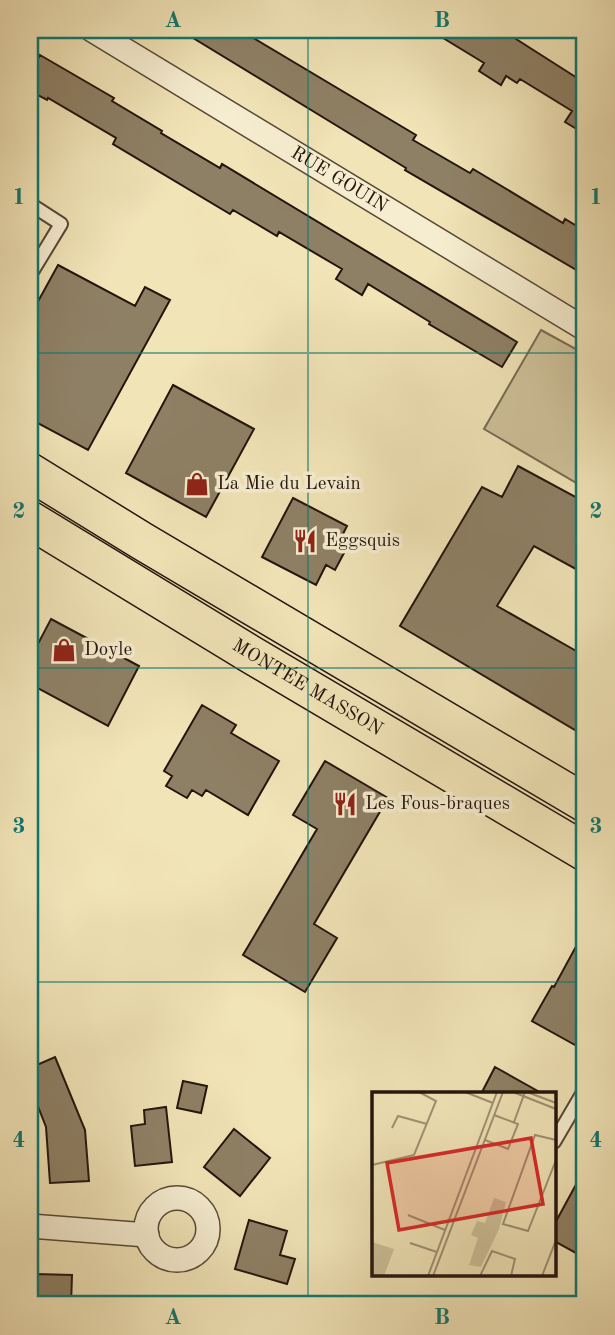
<svg xmlns="http://www.w3.org/2000/svg" width="615" height="1335" font-family="'Old Standard TT',serif">
	<style>
		.green { fill: #cec19a; stroke: #786a53; stroke-width: 2 }
		.building { fill: #8e8065; stroke: #23140c; stroke-width: 2 }
		.lines { fill: none; stroke-linecap: round; stroke-linejoin: round }
		.lane-casing { stroke: #564837; stroke-width: 16 }
		.street-casing { stroke: #564837; stroke-width: 26 }
		.primary-casing { stroke: #23140c; stroke-width: 40 }
		.lane { stroke: #f6edd0; stroke-width: 12 }
		.street { stroke: #f6edd0; stroke-width: 23 }
		.primary { stroke: #f1e4b7; stroke-width: 37 }
		.grid { fill: none; stroke: #0f766e; stroke-width: 2; stroke-opacity: 0.55 }
		.labels { text-anchor: middle; dominant-baseline: central; stroke-width: 7; stroke-linejoin: round; paint-order: stroke }
		.street-label { font-size: 19px; fill: #23140c; stroke: #f6edd0 }
		.poi-label { font-size: 19px; fill: #23140c; stroke: #f6edd0; text-anchor: start }
		.inset-road { fill: none; stroke: #9f9173; stroke-width: 2 }
		.view { fill: #d62828; fill-opacity: 0.15; stroke: #d62828; stroke-width: 3.5 }
		.inset-edge { fill: none; stroke: #23140c; stroke-width: 3.5 }
		.neatline { fill: none; stroke: #0f766e; stroke-width: 2.5 }
		.grid-label { font-size: 23px; text-anchor: middle; font-weight: bold; fill: #0f766e }
	</style>
	<rect width="100%" height="100%" fill="#f1e4b7"/>
	<filter id="stains"><feTurbulence type="fractalNoise" baseFrequency=".00286" numOctaves="4"/><feColorMatrix values="0 0 0 0 .2 0 0 0 0 .09 0 0 0 0 .02 0 0 0 .5 -.17"/></filter>
	<radialGradient id="worn" r=".72"><stop offset=".6" stop-color="#630" stop-opacity="0"/><stop offset="1" stop-color="#630" stop-opacity=".3"/></radialGradient>
	<path class="green" d="M541,330l44,24v134l-101,-59z"/>
	<path class="building" d="M180,30h60l176,105 -3,5 57,33 3,-4 90,54 2,-4 20,12v44l-180,-105 1,-2z
		M430,30h72l83,53v51l-20,-12 7,-11 -52,-32 -3,4 -11,-7 -5,9 -22,-14 5,-8z
		M40,55l74,43 -2,3 50,30 -1,2 59,35 2,-4 295,178 -15,25 -73,-43 1,-2 -62,-38 -6,11 -26,-16 6,-10 -63,-37 -2,4 -44,-26 -3,4 -117,-70 3,-6 -68,-40 -1,2 -17,-9v-18z
		M58,265l77,41 10,-19 25,13 -82,150 -58,-31v-103z
		M173,385l81,44 -48,88 -80,-44z
		M518,466l67,36v72l-51,-28 -37,60 88,50v80l-185,-110 82,-139 20,10z
		M293,498l54,28 -10,20 8,5 -10,19 -9,-5 -10,20 -54,-28z
		M51,619l88,47 -31,60 -78,-42v-25z
		M202,705l34,20 -5,8 48,28 -31,54 -42,-25 -4,6 -10,-6 -5,8 -21,-12 6,-10 -8,-5z
		M325,761l63,37 -74,126 23,14 -32,54 -62,-37 74,-126 -24,-14z
		M585,930v97l-10,18 -43,-24 20,-35 2,1z
		M55,1057l30,73 4,51 -39,2 -4,-56 -16,-41v-18z
		M495,1067l48,27h-62z
		M183,1081l24,5 -6,27 -24,-5z
		M166,1107l6,55 -37,4 -4,-40 14,-2 -1,-14z
		M234,1129l36,29 -30,38 -36,-29z
		M585,1168v90l-31,-17v-16z
		M249,1220l38,11 -7,24 15,4 -8,25 -52,-15z
		M35,1274l37,1 -1,30h-36z"/>
	<g class="lines">
		<g class="lane-casing">
			<path id="lane" d="M30,204l31,20 -31,51
				M554,1142l31,-53"/>
		</g>
		<g class="street-casing">
			<g id="street">
				<path id="s1" d="M92,30l493,299"/>
				<circle cx="177" cy="1229" r="31"/>
				<path d="M30,1226l117,9"/>
			</g>
		</g>
		<g class="primary-casing">
			<g id="primary">
				<path d="M30,472l112,69 443,262"/>
				<path id="s2" d="M30,520l220,134 335,198"/>
			</g>
		</g>
		<use href="#lane" class="lane"/>
		<use href="#street" class="street"/>
		<use href="#primary" class="primary"/>
	</g>
	<path class="grid" d="M308,30v1275M30,353h555M30,668h555M30,982h555"/>
	<defs>
		<g id="shop-bare" transform="scale(1.89)"><path d="M-5-2.5h2.3a2.7 3.5 0 0 1 5.4 0H5L5.5 6h-11ZM-1.5-2.5h3a1.5 2.3 0 0 0-3 0Z" fill="#8f2418" stroke="#f6edd0" stroke-width="2.5" paint-order="stroke"/></g>
		<g id="restaurant-bare" transform="scale(1.89)"><path d="M-5-6h1v4h1v-4h1v4h1v-4h1v5L-1.5 .5V6h-2V.5L-5-1ZM5-6V6H3V1.5H1.5Q1.5-4 5-6Z" fill="#8f2418" stroke="#f6edd0" stroke-width="2.5" paint-order="stroke"/></g>
	</defs>
	<g fill-rule="evenodd">
		<use href="#shop-bare" x="197" y="484"/>
		<use href="#restaurant-bare" x="305" y="541"/>
		<use href="#shop-bare" x="64" y="650"/>
		<use href="#restaurant-bare" x="345" y="804"/>
	</g>
	<g class="labels">
		<g class="street-label">
			<text stroke="none"><textPath href="#s1" startOffset="289">RUE GOUIN</textPath></text>
			<text stroke="none"><textPath href="#s2" startOffset="324">MONTÉE MASSON</textPath></text>
		</g>
		<g class="poi-label">
			<text x="217" y="484">La Mie du Levain</text>
			<text x="325" y="541">Eggsquis</text>
			<text x="84" y="650">Doyle</text>
			<text x="365" y="804">Les Fous-braques</text>
		</g>
	</g>
	<g transform="translate(372 1092)">
		<rect width="184" height="184" fill="#f1e4b7"/>
		<path d="M122,106l12,4 -7,27 -18,38 -12,-2 9,-27 -7,-3 6,-14 8,2zM0,150l22,7 -10,27h-12z" fill="#cec19a"/>
		<path class="inset-road" d="M93,0l28,11M141,0l43,17M155,0l29,11M142,30l11,-30M20,36l6,-12 29,8M113,48l23,9 10,-25 -24,-9M184,48l-21,-5 -32,89 25,7 28,-71M0,73l42,-10 22,-54 -17,-9M36,123l37,15M38,151l27,9M56,184l69,-184M61,184l70,-184M108,184l12,-25 23,8 -4,17M170,184l14,-36"/>
		<path class="view" d="M159,46l12,66 -144,26 -12,-67z"/>
		<rect width="184" height="184" class="inset-edge"/>
	</g>
	<rect width="615" height="1335" fill="none" stroke="#f1e4b7" stroke-width="77"/>
	<rect x="38" y="38" width="538" height="1258" class="neatline"/>
	<g class="grid-label">
		<text x="173" y="27">A</text>
		<text x="442" y="27">B</text>
		<text x="19" y="204">1</text>
		<text x="596" y="204">1</text>
		<text x="19" y="518">2</text>
		<text x="596" y="518">2</text>
		<text x="19" y="833">3</text>
		<text x="596" y="833">3</text>
		<text x="19" y="1147">4</text>
		<text x="596" y="1147">4</text>
		<text x="173" y="1324">A</text>
		<text x="442" y="1324">B</text>
	</g>
	<rect width="100%" height="100%" filter="url(#stains)"/>
	<rect width="100%" height="100%" fill="url(#worn)"/>
</svg>
